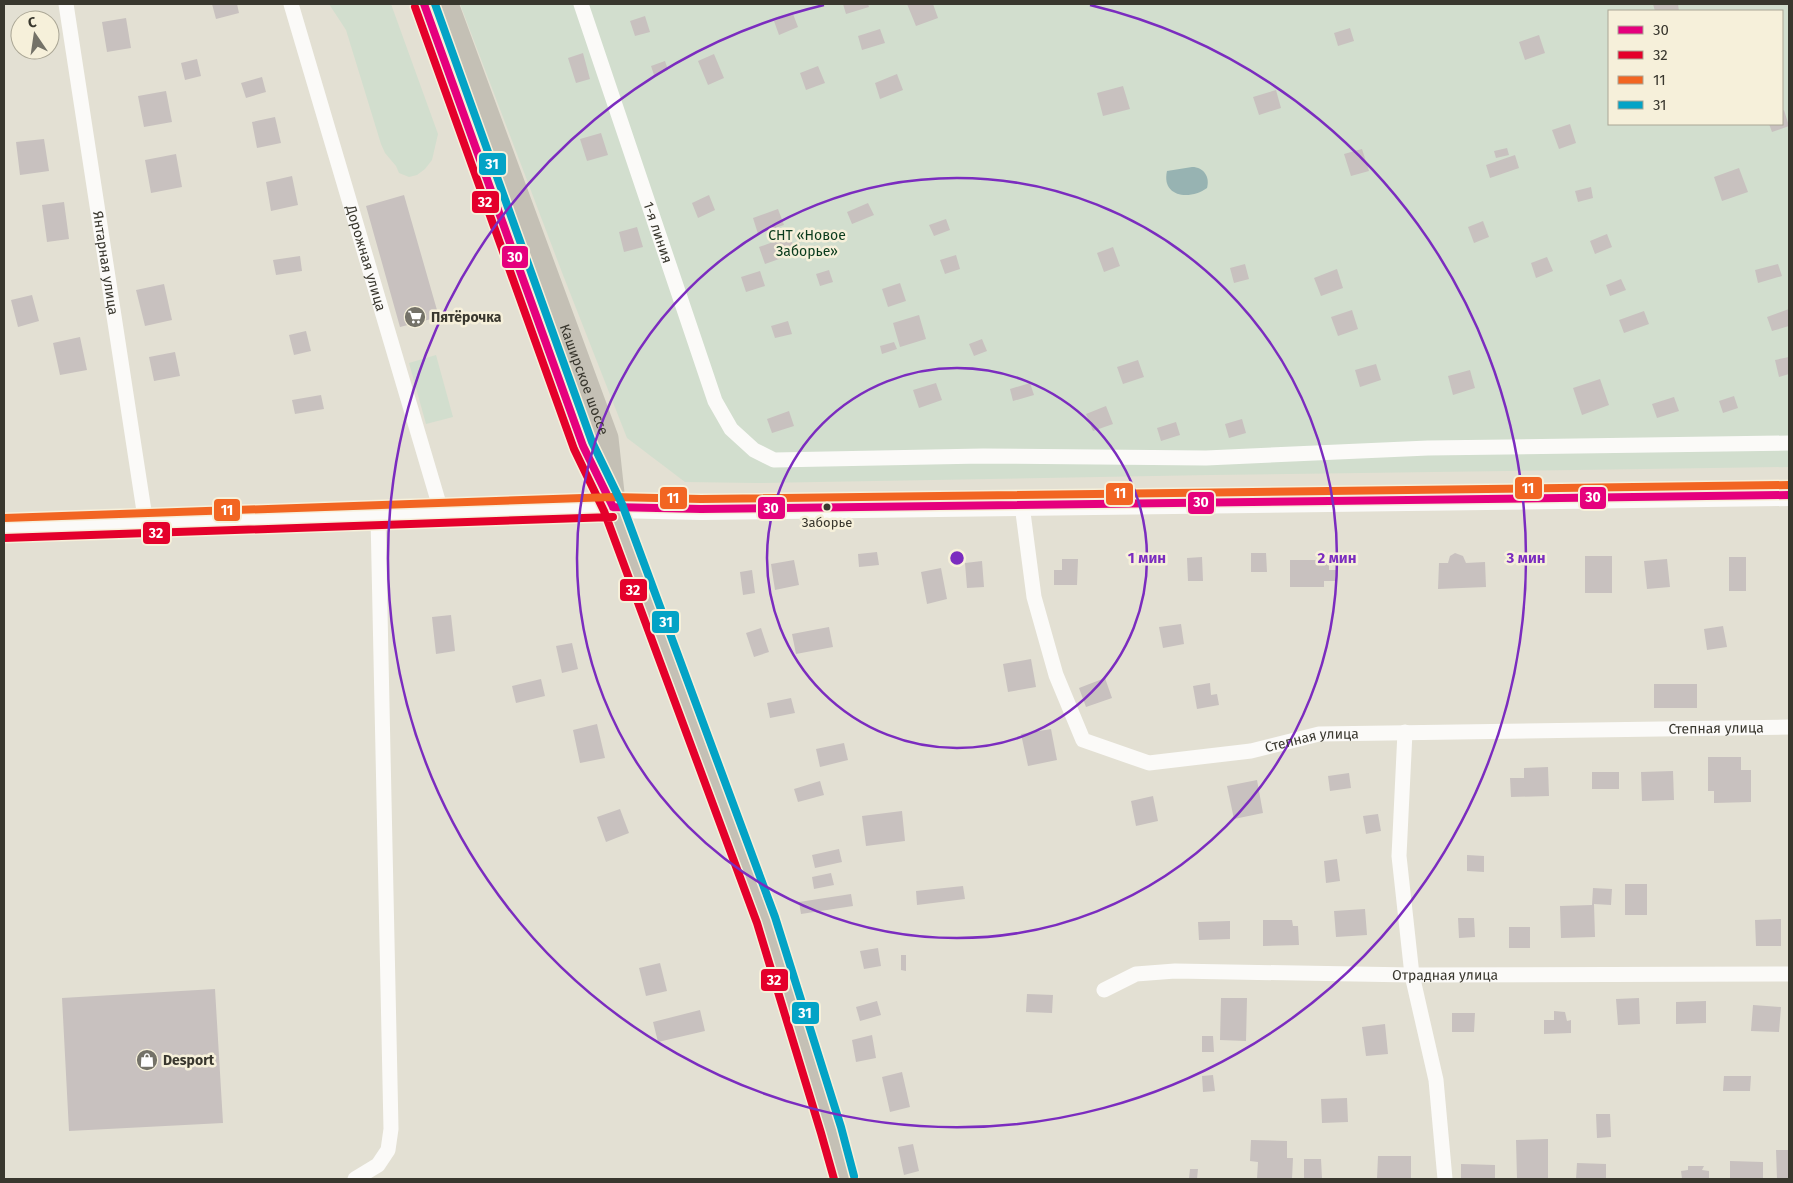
<svg xmlns="http://www.w3.org/2000/svg" width="1793" height="1183" font-family="'Fira Sans',sans-serif">
	<style>
		.green { fill: #d2dece; fill-rule: evenodd }
		.water { fill: #97b3b2 }
		.building { fill: #c8c1bf }
		.lines { fill: none; stroke-linecap: round; stroke-linejoin: round }
		.minor { stroke: #fbfaf8; stroke-width: 15 }
		.tertiary { stroke: #fbfaf8; stroke-width: 20 }
		.secondary { stroke: #fbfaf8; stroke-width: 22 }
		.primary { stroke: #c4c0b5; stroke-width: 25 }
		.bus-1-casing { stroke: #f6f0da; stroke-width: 11 }
		.bus-2-casing { stroke: #f6f0da; stroke-width: 11 }
		.bus-3-casing { stroke: #f6f0da; stroke-width: 11 }
		.bus-4-casing { stroke: #f6f0da; stroke-width: 11 }
		.bus-1 { stroke: #e5007d; stroke-width: 8 }
		.bus-2 { stroke: #e4002b; stroke-width: 8 }
		.bus-3 { stroke: #f26522; stroke-width: 8 }
		.bus-4 { stroke: #03a3c6; stroke-width: 8 }
		.ring { fill: none; stroke: #7b2cbf; stroke-width: 2.5 }
		.bus-dot { fill: #39372e; stroke: #f6f0da; stroke-width: 2 }
		.labels { text-anchor: middle; dominant-baseline: central; stroke-width: 5; stroke-linejoin: round; paint-order: stroke }
		.bus-label { font-size: 13px; fill: #39372e; stroke: #f6f0da }
		.street-label { font-size: 14px; fill: #39372e; stroke: #f6f0da }
		.park-label { font-size: 14px; fill: #093b1c; stroke: #f6f0da }
		.poi-label { font-size: 14px; font-weight: bold; fill: #39372e; stroke: #f6f0da; text-anchor: start }
		.centre { fill: #7b2cbf; stroke: #f6f0da; stroke-width: 2.5 }
		.ring-label { font-size: 15px; text-anchor: middle; font-weight: bold; fill: #7b2cbf; stroke: #f6f0da; stroke-width: 5; stroke-linejoin: round; paint-order: stroke }
		.line-badge { stroke: #f6f0da; stroke-width: 2 }
		.badge-label { font-size: 14px; text-anchor: middle; font-weight: bold; fill: #fff }
	</style>
	<rect width="100%" height="100%" fill="#e3e0d3"/>
	<path class="green" d="M329,4h62l47,130 -6,26 -7,9 -8,6 -8,2 -10,-4 -3,-7 -11,-13 -4,-9 -35,-114z
		M460,4h1329v463l-579,8 -453,8 -72,-1 -58,-44 -64,-163zM1609,11h173v113h-173z
		M436,355l17,62 -27,7 -17,-61z"/>
	<path class="water" d="M1192,167c12,0 18,10 15,21 -16,12 -46,10 -40,-17z"/>
	<path class="building" d="M212,4h25l2,9 -23,6z
		M843,4h25l1,3 -23,7z
		M907,4h26l5,14 -22,8z
		M1653,4h25l1,7h-24z
		M793,14l5,13 -19,8 -5,-14z
		M645,16l5,16 -15,4 -5,-15z
		M126,18l5,30 -24,4 -5,-30z
		M1350,28l4,13 -16,5 -4,-13z
		M880,29l5,14 -23,7 -4,-14z
		M1539,35l6,18 -20,7 -6,-18z
		M583,53l7,26 -14,4 -8,-25z
		M714,54l10,24 -16,7 -10,-24z
		M197,59l4,17 -16,4 -4,-17z
		M665,61l3,9 -14,5 -3,-9z
		M818,66l7,17 -19,7 -6,-17z
		M897,74l6,16 -23,9 -5,-16z
		M262,77l4,15 -20,6 -5,-15z
		M1123,86l7,23 -27,7 -6,-23z
		M1276,90l5,18 -22,7 -6,-18z
		M166,91l6,31 -28,5 -6,-31z
		M1784,110l5,16 -17,6 -3,-8h13v-13z
		M275,117l6,26 -24,5 -5,-26z
		M1570,124l6,19 -17,6 -7,-19z
		M601,133l7,22 -21,6 -7,-22z
		M44,139l5,32 -29,4 -4,-33z
		M1507,148l2,7 -13,3 -2,-7z
		M1362,149l7,22 -18,5 -7,-22z
		M176,154l6,33 -31,6 -6,-33z
		M1515,155l4,13 -29,10 -4,-13z
		M1739,168l9,24 -26,9 -8,-24z
		M292,176l6,29 -27,6 -5,-29z
		M1591,187l2,11 -15,4 -3,-11z
		M404,195l35,122 -39,10 -34,-121z
		M709,195l6,15 -17,8 -6,-15z
		M64,202l5,37 -22,3 -5,-37z
		M868,203l6,12 -22,9 -5,-12z
		M778,209l6,16 -26,9 -5,-16z
		M946,219l4,11 -16,6 -5,-11z
		M1483,221l6,16 -15,6 -6,-16z
		M637,227l6,20 -19,5 -5,-20z
		M1607,234l5,13 -17,7 -5,-13z
		M790,236l6,17 -31,11 -6,-17z
		M1113,247l7,19 -16,6 -7,-19z
		M956,255l4,14 -15,5 -5,-14z
		M300,256l2,15 -26,4 -3,-15z
		M1547,257l6,14 -17,7 -5,-15z
		M1245,264l4,15 -15,4 -4,-15z
		M1778,264l4,12 -24,7 -3,-13z
		M1337,269l6,19 -22,8 -7,-18z
		M829,270l4,12 -13,4 -4,-12z
		M760,271l5,15 -19,6 -5,-15z
		M1621,279l5,11 -16,6 -4,-11z
		M900,283l6,18 -18,6 -6,-18z
		M164,284l8,36 -27,6 -9,-36z
		M32,295l7,26 -21,6 -7,-27z
		M1789,309v17l-17,5 -5,-14z
		M1352,310l6,19 -20,7 -7,-19z
		M1644,311l5,13 -25,9 -5,-13z
		M919,315l7,24 -26,8 -7,-24z
		M788,321l4,13 -17,4 -4,-12z
		M306,331l5,20 -17,4 -5,-20z
		M80,337l7,33 -27,5 -7,-32z
		M982,339l5,12 -13,5 -5,-12z
		M894,342l3,7 -15,5 -2,-8z
		M175,352l5,24 -26,5 -5,-24z
		M1789,357v17l-10,3 -4,-17z
		M1138,360l6,17 -21,7 -6,-17z
		M1376,364l5,16 -21,7 -5,-17z
		M1470,370l5,18 -22,7 -5,-19z
		M1600,379l9,26 -27,10 -9,-27z
		M936,383l6,17 -23,8 -6,-18z
		M1030,383l4,12 -21,6 -3,-12z
		M321,395l3,14 -29,5 -3,-14z
		M1734,396l4,12 -15,5 -4,-12z
		M1674,397l5,14 -22,7 -5,-14z
		M1106,406l7,18 -20,7 -7,-17z
		M789,411l5,15 -22,7 -5,-14z
		M1242,419l4,14 -17,5 -4,-14z
		M1176,422l4,13 -19,6 -4,-13z
		M877,552l2,13 -20,2 -1,-13z
		M1251,553h15l1,19h-16z
		M1455,553l8,3 3,7 19,-1 1,25 -48,2 1,-26h9l2,-7z
		M1585,556h27v37h-27z
		M1202,557l1,24h-15l-1,-23z
		M1729,557h17v34h-17z
		M1062,559h16l-1,26h-23v-15h8z
		M1667,559l3,28 -23,2 -3,-28z
		M794,560l5,25 -24,5 -4,-26z
		M1290,560h39v10h7v11h-12v6h-34z
		M982,561l2,26 -17,1 -2,-25z
		M941,568l6,31 -20,5 -6,-32z
		M752,570l3,23 -12,2 -3,-23z
		M451,615l4,36 -19,3 -4,-37z
		M1181,624l3,20 -21,4 -4,-21z
		M1723,626l4,21 -20,3 -3,-21z
		M829,627l4,20 -37,7 -4,-20z
		M761,628l8,24 -15,5 -8,-24z
		M572,643l6,26 -16,4 -6,-27z
		M1031,659l5,28 -28,5 -5,-28z
		M1105,678l7,20 -26,9 -7,-19z
		M541,679l4,17 -29,7 -4,-17z
		M1210,683l1,12 6,-1 2,11 -22,4 -4,-23z
		M1654,684h43v24h-43z
		M791,698l4,15 -25,5 -3,-15z
		M597,724l8,34 -25,5 -7,-33z
		M1051,729l6,31 -29,6 -7,-32z
		M844,743l4,17 -28,7 -4,-18z
		M1708,757h33v13h10v32l-37,1v-12h-6z
		M1548,767l1,29 -38,1 -1,-19h14v-10z
		M1673,771l1,29 -32,1 -1,-29z
		M1592,772h27v17h-27z
		M1349,773l2,15 -21,3 -2,-15z
		M1257,780l6,33 -29,6 -7,-33z
		M820,781l4,14 -26,7 -4,-13z
		M1153,796l5,25 -22,5 -5,-25z
		M620,809l9,24 -23,9 -9,-25z
		M902,811l3,30 -39,5 -4,-30z
		M1378,814l3,17 -15,3 -3,-18z
		M839,849l3,13 -27,6 -3,-13z
		M1467,855l17,1v16l-17,-1z
		M1337,859l3,22 -14,2 -2,-22z
		M831,873l3,12 -20,4 -2,-12z
		M1625,884h22v31h-22z
		M963,886l2,13 -48,6 -1,-14z
		M1593,888l19,1 -1,16 -17,-1 1,33 -34,1 -1,-32 32,-1z
		M851,894l2,12 -52,8 -2,-12z
		M1365,909l2,26 -31,2 -2,-26z
		M1458,918h16l1,19 -16,1z
		M1781,919v27h-25l-1,-26z
		M1263,920h29l1,6h5l1,19 -36,1z
		M1230,921v18l-31,1 -1,-18z
		M1509,927h21v21h-21z
		M878,948l3,18 -17,3 -4,-18z
		M901,955h5v16l-5,-1z
		M660,963l7,28 -21,5 -7,-28z
		M215,989l8,134 -154,8 -7,-133z
		M1027,994l26,1 -1,18 -26,-1z
		M1221,998h26l-1,43 -26,-1z
		M1639,998l1,26 -22,1 -2,-26z
		M877,1001l4,14 -21,6 -4,-14z
		M1706,1001v22l-30,1v-22z
		M1753,1005l28,2 -2,25 -28,-1z
		M700,1010l5,21 -47,11 -5,-20z
		M1554,1011l11,1 2,9 4,-1v13l-27,1v-14h10z
		M1452,1013h23l-1,19h-22z
		M1385,1024l3,30 -22,2 -4,-29z
		M872,1035l4,23 -20,4 -4,-22z
		M1202,1036h11l1,16h-12z
		M902,1072l8,35 -20,5 -8,-35z
		M1213,1075l2,16 -12,1 -1,-16z
		M1724,1076h27l-1,15h-27z
		M1347,1098l1,24 -26,1 -1,-24z
		M1596,1114h14l1,23 -14,1z
		M1548,1139v40h-31l-1,-39z
		M1251,1140l36,1v17h6l-1,21h-35l1,-17 -8,-1z
		M913,1144l6,27 -15,4 -6,-28z
		M1776,1150h13v29h-12z
		M1378,1156h33v23h-34z
		M1304,1159h17l1,19h-18z
		M1730,1161l33,1v17h-33z
		M1577,1163l29,1v15h-30z
		M1461,1164l34,1v14h-34z
		M1688,1166h16l-2,4 7,1v8h-27l-1,-8 7,-1z
		M1190,1169h8l-1,10h-8z"/>
	<g class="lines">
		<g class="minor">
			<path id="s1" d="M66,4l80,520"/>
			<path id="s2" d="M291,4l151,510"/>
			<path id="s3" d="M581,4l134,397 16,28 23,21 20,10 209,-4 223,2 222,-10 361,-5"/>
			<path id="s4" d="M1022,505l12,92 22,78 27,65 66,23 102,-12 68,-17 470,-7"/>
			<path d="M1405,732l-6,124 13,119 24,105 9,99"/>
			<path id="s5" d="M1104,990l32,-16 39,-3 237,4 377,-1"/>
			<path d="M355,1179l23,-14 10,-15 3,-21 -13,-613"/>
		</g>
		<path class="tertiary" d="M4,528l142,-4 467,-17"/>
		<path class="secondary" d="M613,507l88,2 1088,-14"/>
		<g class="primary">
			<path d="M424,4l159,442 30,61 153,413 65,210 13,49"/>
			<path id="s6" d="M446,4l160,434 6,55"/>
		</g>
		<g class="bus-1-casing">
			<path id="bus-1" d="M424,4l159,442 30,61
				M613,507l88,2 1088,-14"/>
		</g>
		<g class="bus-2-casing">
			<path id="bus-2" d="M415,7l159,442 30,62 153,412 64,210 13,46
				M4,538l609,-21"/>
		</g>
		<g class="bus-3-casing">
			<path id="bus-3" d="M4,518l609,-21 88,2 1088,-14"/>
		</g>
		<g class="bus-4-casing">
			<path id="bus-4" d="M435,4l157,438 30,62 153,413 66,210 13,49"/>
		</g>
		<use href="#bus-1" class="bus-1"/>
		<use href="#bus-2" class="bus-2"/>
		<use href="#bus-3" class="bus-3"/>
		<use href="#bus-4" class="bus-4"/>
	</g>
	<g class="ring">
		<circle cx="957" cy="558" r="190"/>
		<circle cx="957" cy="558" r="380"/>
		<path d="M1090 5A569 569 0 1 1 824 5"/>
	</g>
	<defs>
		<g id="supermarket-disc" transform="scale(1.125)"><circle r="9.5" fill="#747268" stroke="#f6f0da"/><path d="M-6-5.5h2.5l.6 2H6L4.5 2H-2.5L-4.4-4H-6ZM-1.5 3.2a1.3 1.3 0 1 0 .1 0ZM3 3.2a1.3 1.3 0 1 0 .1 0Z" fill="#fff"/></g>
		<g id="shop-disc" transform="scale(1.125)"><circle r="9.5" fill="#747268" stroke="#f6f0da"/><path d="M-5-2.5h2.3a2.7 3.5 0 0 1 5.4 0H5L5.5 6h-11ZM-1.5-2.5h3a1.5 2.3 0 0 0-3 0Z" fill="#fff"/></g>
	</defs>
	<g fill-rule="evenodd">
		<use href="#supermarket-disc" x="415" y="317"/>
		<use href="#shop-disc" x="147" y="1060"/>
	</g>
	<circle class="bus-dot" cx="827" cy="507" r="4.5"/>
	<g class="labels">
		<g class="bus-label">
			<text x="827" y="522">Заборье</text>
		</g>
		<g class="street-label">
			<text stroke="none"><textPath href="#s3" startOffset="241">1-я линия</textPath></text>
			<text stroke="none"><textPath href="#s2" startOffset="265">Дорожная улица</textPath></text>
			<text stroke="none"><textPath href="#s1" startOffset="262">Янтарная улица</textPath></text>
			<text stroke="none"><textPath href="#s6" startOffset="400">Каширское шоссе</textPath></text>
			<text stroke="none"><textPath href="#s4" startOffset="884">Степная улица</textPath></text>
			<text stroke="none"><textPath href="#s4" startOffset="479">Степная улица</textPath></text>
			<text stroke="none"><textPath href="#s5" startOffset="345">Отрадная улица</textPath></text>
		</g>
		<g class="park-label">
			<text x="807" y="235">СНТ «Новое<tspan x="807" dy="16">Заборье»</tspan></text>
		</g>
		<g class="poi-label">
			<text x="431" y="317">Пятёрочка</text>
			<text x="163" y="1060">Desport</text>
		</g>
	</g>
	<circle cx="957" cy="558" r="8" class="centre"/>
	<g class="ring-label">
		<text x="1147" y="563">1 мин</text>
		<text x="1337" y="563">2 мин</text>
		<text x="1526" y="563">3 мин</text>
	</g>
	<g class="line-badge">
		<rect x="478" y="152" width="29" height="24" rx="5" fill="#03a3c6"/>
		<rect x="471" y="190" width="29" height="24" rx="5" fill="#e4002b"/>
		<rect x="501" y="245" width="28" height="24" rx="5" fill="#e5007d"/>
		<rect x="1514" y="476" width="29" height="24" rx="5" fill="#f26522"/>
		<rect x="1105" y="482" width="29" height="24" rx="5" fill="#f26522"/>
		<rect x="1579" y="486" width="28" height="24" rx="5" fill="#e5007d"/>
		<rect x="659" y="486" width="29" height="24" rx="5" fill="#f26522"/>
		<rect x="1187" y="491" width="28" height="24" rx="5" fill="#e5007d"/>
		<rect x="757" y="496" width="29" height="24" rx="5" fill="#e5007d"/>
		<rect x="213" y="498" width="28" height="24" rx="5" fill="#f26522"/>
		<rect x="142" y="521" width="29" height="24" rx="5" fill="#e4002b"/>
		<rect x="619" y="578" width="29" height="24" rx="5" fill="#e4002b"/>
		<rect x="651" y="610" width="29" height="24" rx="5" fill="#03a3c6"/>
		<rect x="760" y="968" width="29" height="24" rx="5" fill="#e4002b"/>
		<rect x="791" y="1001" width="29" height="24" rx="5" fill="#03a3c6"/>
	</g>
	<g class="badge-label">
		<text x="492" y="169">31</text>
		<text x="485" y="207">32</text>
		<text x="515" y="262">30</text>
		<text x="1528" y="493">11</text>
		<text x="1120" y="498">11</text>
		<text x="1593" y="502">30</text>
		<text x="673" y="503">11</text>
		<text x="1201" y="507">30</text>
		<text x="771" y="513">30</text>
		<text x="227" y="515">11</text>
		<text x="156" y="538">32</text>
		<text x="633" y="595">32</text>
		<text x="666" y="627">31</text>
		<text x="774" y="985">32</text>
		<text x="805" y="1018">31</text>
	</g>
	<rect width="1793" height="1183" fill="none" stroke="#39372e" stroke-width="10"/>
	<rect x="1608" y="10" width="175" height="115" fill="#f6f0da" stroke="#aaa695"/>
	<rect x="1618" y="26" width="25" height="8" fill="#e5007d" stroke="#aaa695"/>
	<text x="1653" y="35" font-size="15" fill="#39372e">30</text>
	<rect x="1618" y="51" width="25" height="8" fill="#e4002b" stroke="#aaa695"/>
	<text x="1653" y="60" font-size="15" fill="#39372e">32</text>
	<rect x="1618" y="76" width="25" height="8" fill="#f26522" stroke="#aaa695"/>
	<text x="1653" y="85" font-size="15" fill="#39372e">11</text>
	<rect x="1618" y="101" width="25" height="8" fill="#03a3c6" stroke="#aaa695"/>
	<text x="1653" y="110" font-size="15" fill="#39372e">31</text>
	<g transform="translate(35 35) rotate(347)"><circle r="24" fill="#f6f0da" stroke="#aaa695"/>
	<path d="M0-4L9 19L0 12L-9 19Z" fill="#747268"/>
	<text y="-8" font-size="14" font-weight="bold" text-anchor="middle" fill="#39372e">С</text>
	</g>
</svg>
